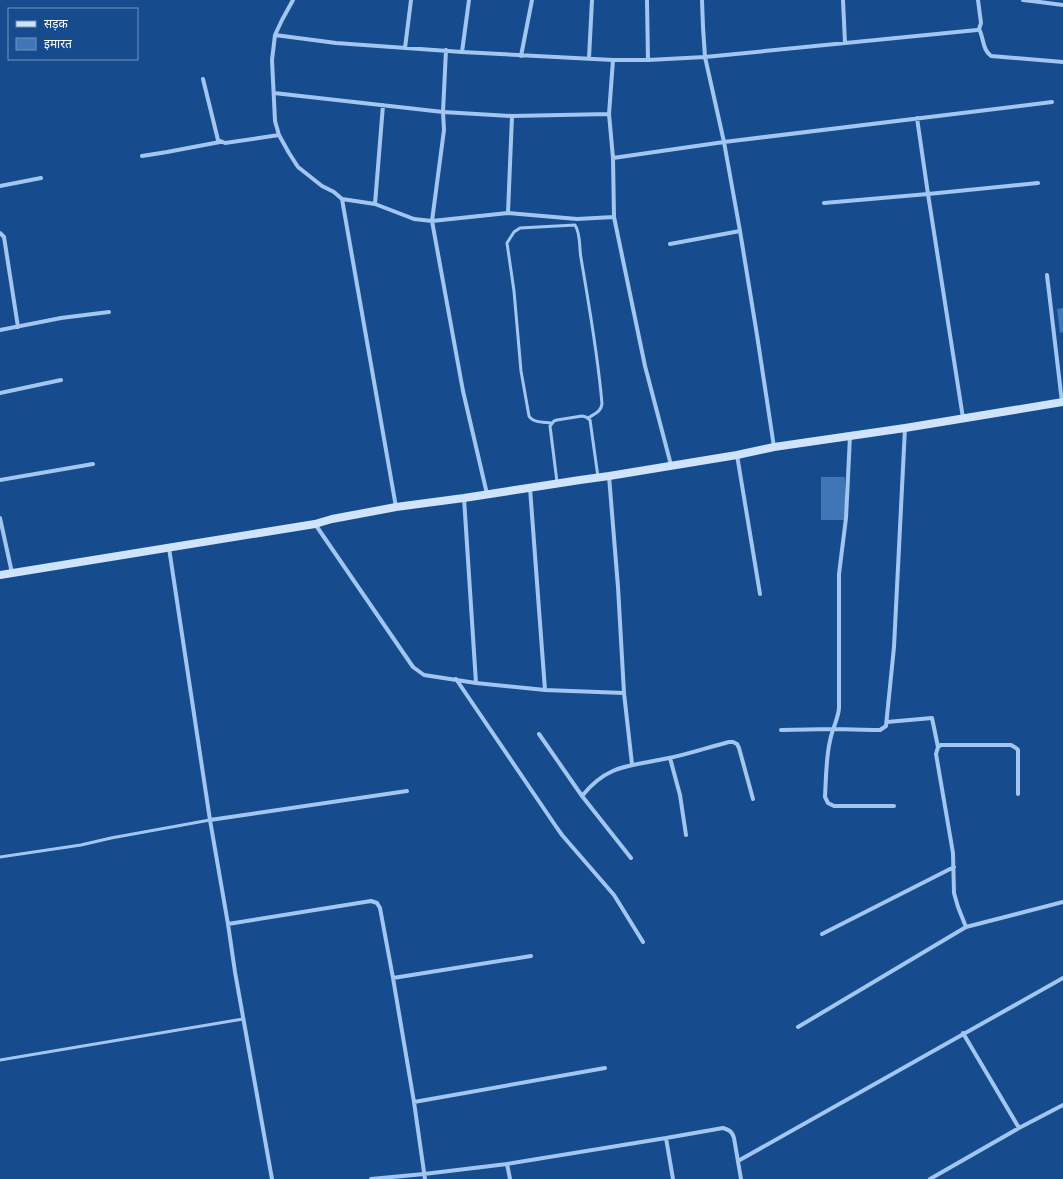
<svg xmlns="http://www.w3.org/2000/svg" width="1063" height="1179" font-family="'Fira Sans Condensed','Noto Sans Devanagari',sans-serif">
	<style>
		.building { fill: #3f76b6 }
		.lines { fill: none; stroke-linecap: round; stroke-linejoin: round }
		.lane { stroke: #a2c6ef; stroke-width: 3 }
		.street { stroke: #a2c6ef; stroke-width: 4 }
		.secondary { stroke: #cfe3fb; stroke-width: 8 }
	</style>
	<rect width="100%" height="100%" fill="#164c8e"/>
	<path class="building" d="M1063,308v24l-3,1 -3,-24z
		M821,477h24v43h-24z"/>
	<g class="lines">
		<path class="lane" d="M551,423c-7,-1 -18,0 -22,-7l-8,-45 -7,-80 -7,-48 7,-11 6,-4 55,-3c6,9 4,23 6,33 8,48 17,97 21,146 -1,8 -8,10 -14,14
			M557,482l-7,-56 4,-5 3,-1 25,-4 4,1 4,3 8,57
			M0,857l81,-12 30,-7 99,-18
			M0,1060l243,-41"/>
		<path class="street" d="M293,0l-11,20 -7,15 -3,25 3,61 4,14 10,18 9,14 24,19 12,6 8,7 54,308
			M647,0l1,60
			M702,0l1,27 2,30 19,85 16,89 17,104 17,112
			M843,0l2,43
			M1023,0l9,1
			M1032,0v1l31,4
			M979,29c5,9 3,20 12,27l72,6
			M275,35l61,8 126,9 151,8h35l57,-3 272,-27 2,-1 2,-6 -3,-23
			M405,48l6,-48
			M446,50l-3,62 1,18 -12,91 31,170 24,103
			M462,52l7,-52
			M521,56l11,-56
			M589,58l3,-58
			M613,60l-4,54 4,44 1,59 31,149 26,99
			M203,79l15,61 7,3 54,-8
			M274,93l169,19 69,4 97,-2
			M917,118l11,76 35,224
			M142,156l25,-4 53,-10
			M613,158l111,-16 328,-40
			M0,186l41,-8
			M342,199l33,5 39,15 18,2 76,-8 69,6 37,-2
			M824,203l104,-9 110,-11
			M375,204l8,-99
			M508,213l4,-97
			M0,233l4,4 14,90
			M670,244l70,-13
			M1047,275l15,127
			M0,330l61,-12 48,-6
			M0,393l61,-13
			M850,436l-4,82 -7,56v134c-1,12 -7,21 -9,33 -4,16 -4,38 -5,56l3,6 6,3h60
			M737,455l23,139
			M609,476l9,111 6,106 8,71
			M0,480l93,-16
			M530,488l15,202
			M464,498l12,185
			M0,518l12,55
			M315,524l98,143 11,8 52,8 69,7 79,3
			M169,548l41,272 18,104 7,48 37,207
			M456,679l99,146 7,10 52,60 29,47
			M887,722l45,-4 6,29
			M781,730l53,-1 39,1h7l6,-4 8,-79 11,-219
			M539,734l43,62 49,62
			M670,758l10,37 6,40
			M582,796c26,-33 51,-30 87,-38 20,-4 40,-11 60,-16h4l4,2 2,4 14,51
			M210,820l197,-29
			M228,924l143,-23 6,2 3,5 13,70 21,124 11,77
			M966,927l-8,-20 -4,-14 -1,-40 -17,-99 2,-7 3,-2h70l5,3 2,2v44
			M822,934l132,-67
			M393,978l138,-22
			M798,1027l168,-100 97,-25
			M963,1033l56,95
			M414,1102l191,-34
			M666,1138l7,41
			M738,1161l325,-183
			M507,1164l3,15
			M371,1179l53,-5 83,-10 159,-26 57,-10c6,2 9,3 11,10l7,41
			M930,1179l89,-51 44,-23"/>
		<path class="secondary" d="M0,575l315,-51 17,-5 64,-12 68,-9 116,-18 29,-4 128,-21 37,-8 131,-19 158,-26"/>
	</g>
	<rect x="8" y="8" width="130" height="52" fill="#164c8e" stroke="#7394bb"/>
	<rect x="16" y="21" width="20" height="6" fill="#cfe3fb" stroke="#7394bb"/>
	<text x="44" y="28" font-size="12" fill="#ffffff">सड़क</text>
	<rect x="16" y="38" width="20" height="12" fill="#3f76b6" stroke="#7394bb"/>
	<text x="44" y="48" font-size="12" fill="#ffffff">इमारत</text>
</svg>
